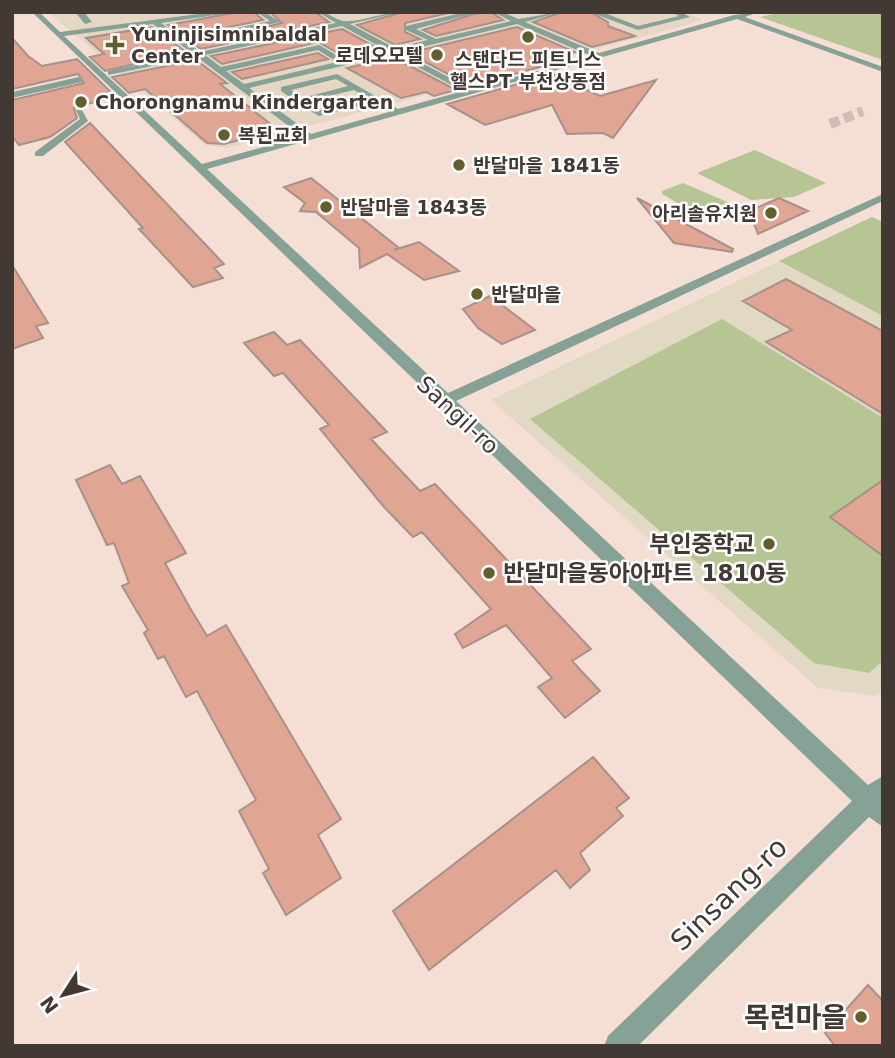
<svg xmlns="http://www.w3.org/2000/svg" width="895" height="1058" font-family="'DejaVu Sans','Noto Sans KR',sans-serif">
	<style>
		.commercial { fill: #e6d7c5 }
		.education { fill: #e1d9c4 }
		.green { fill: #b7c594 }
		.building { fill: #e1a594; stroke: #a7918a; stroke-width: 2 }
		.lines { fill: none; stroke-linecap: round; stroke-linejoin: round }
		.minor-tunnel { stroke: #d1bdb4; stroke-width: 10; stroke-dasharray: 10 5; stroke-linecap: butt }
		.minor { fill: #86a195; fill-rule: evenodd }
		.poi-dot { fill: #635f2c; stroke: #fff; stroke-width: 2.5 }
		.labels { text-anchor: middle; dominant-baseline: central; stroke-width: 5; stroke-linejoin: round; paint-order: stroke }
		.far-poi-label { font-size: 19px; font-weight: bold; fill: #423935; stroke: #fff; text-anchor: start }
		.street-label { font-size: 23px; fill: #423935; stroke: #fff }
		.poi-label { font-size: 23px; font-weight: bold; fill: #423935; stroke: #fff; text-anchor: end }
		.near-street-label { font-size: 28px; fill: #423935; stroke: #fff }
		.near-poi-label { font-size: 28px; font-weight: bold; fill: #423935; stroke: #fff; text-anchor: end }
	</style>
	<rect width="100%" height="100%" fill="#f5ded4"/>
	<path class="commercial" d="M48,12h637l16,7v2l-474,127 -22,-3z"/>
	<path class="education" d="M779,261l104,55v374l-7,6 -58,-8 -327,-288z"/>
	<path class="green" d="M783,12l100,1v47l-123,-43z
		M755,150l71,33 -32,14 -43,3 -54,-27z
		M683,183l47,20 1,5c-33,14 -40,2 -69,-14v-3z
		M872,217l11,5v94l-104,-55z
		M722,319l161,99v243l-14,12 -55,-10 -284,-244z"/>
	<path class="building" d="M238,12h16l9,8 -79,16 -16,-11z
		M270,12h45l14,10 -128,27 -7,-5 88,-21z
		M403,12h50l-48,11v9l15,7 -25,6 -38,-20z
		M480,12h11l12,8 -67,16 -13,-6z
		M562,12h28l18,10v4l27,10 -43,11 -59,-25z
		M152,27l34,25 -81,19 -15,-14 14,-3 -18,-16z
		M517,27l58,25 -43,12 8,3 -69,19 -63,-33z
		M342,29l37,20 -34,8 -27,-15 -96,22 -11,-8z
		M12,38l16,18 14,10 35,-7 38,37 -41,12 3,10 -27,19 -31,8 -7,-9v-36l72,-17 -6,-9 -66,15z
		M318,53l10,6 -86,20 -10,-7z
		M393,57l63,33 -22,6 -8,-4 -25,6 -54,-30z
		M196,60l31,23 -7,1 58,46 -54,14 -17,-1 -62,-54 -16,4 -17,-16z
		M553,74l47,22 56,-16 -43,58 -10,-5 -36,1 -15,-29 -67,20 -38,-21z
		M90,123l134,141 -10,4 9,10 -30,9 -54,-58 4,-1 -78,-86z
		M311,178l88,70 -5,2 25,-8 40,29 -35,9 -37,-26 -27,14 -1,-20 -43,-36 -16,-1 5,-8 -21,-16z
		M637,198l96,51 -1,3 -58,-9z
		M779,198l29,13 -50,23 -9,-23z
		M12,265l36,58 -12,3 7,12 -31,11z
		M786,279l97,52v83l-117,-72 26,-12 -49,-29z
		M490,296l45,34 -33,14 -24,-16 -15,-19z
		M274,332l13,13 13,-5 87,92 -16,7 49,52 15,-7 156,165 -19,12 28,30 -35,27 -27,-31 14,-9 -46,-53 -43,23 -8,-14 36,-25 -69,-77 -9,5 -29,-30 -64,-78 9,-4 -46,-52 -9,3 -30,-33z
		M110,465l12,19 18,-8 46,77 -21,10 25,45 17,28 19,-11 115,194 -23,16 23,43 -55,37 -23,-42 6,-4 -30,-58 17,-11 -59,-109 -11,6 -22,-41 -6,3 -14,-26 4,-3 -26,-44 7,-3 -15,-40 -7,2 -31,-65z
		M883,480v76l-53,-39z
		M593,757l36,41 -13,10 7,8 -43,37 10,17 -20,18 -14,-18 -127,100 -36,-59z
		M868,985l15,16v45h-48l-10,-13z"/>
	<g class="lines">
		<path class="minor-tunnel" d="M830,124l33,-13"/>
		<path class="minor" d="M32,12h7l21,20 154,-20h22l-75,11 22,16 87,-18 -13,-9h8l15,10 -92,21 12,9 136,-29 -18,-11c11,0 17,8 26,9 14,2 40,-9 57,-9l-51,12 45,24 33,-8 -22,-10v-4l59,-14h13l-62,17 20,10 75,-18 -18,-9h10l15,7 42,-7 -35,10 74,31 135,-38 25,-3 -14,5 138,50v5l-146,-53 -530,150 241,224 435,-199v7l-427,200 412,384 15,-9v51l-14,-10 -231,229h-34l4,-10 244,-235zM153,24l39,29 -84,18v4l89,-18 105,79 -100,28 -138,-128zM517,24l74,32 -120,33 -70,-37zM342,26l44,24 -41,10 -26,-15 -98,22 -16,-12zM318,50l19,12 -93,22 -18,-13zM393,54l70,37 -65,18 -61,-35 -56,13v4l13,9 -2,4h7l20,12 54,-14 16,10 -78,22 -62,-46zM336,79l12,7 -46,12 -11,-8zM354,90l13,8 -47,12 -12,-9z
			M75,12h9l8,10 -7,2z
			M602,12l36,14 41,-10 -7,-4h9l9,5 -52,13 -46,-17z
			M79,77l3,5 -70,16v-6z
			M76,110h6l6,11 -45,35h-8v-4l45,-33z"/>
	</g>
	<g class="poi-dot">
		<circle cx="528" cy="37" r="7"/>
		<path d="M111.5 34.5h7v7h7v7h-7v7h-7v-7h-7v-7h7z"/>
		<circle cx="437" cy="55" r="7"/>
		<circle cx="81" cy="102" r="7"/>
		<circle cx="224" cy="135" r="7"/>
		<circle cx="459" cy="165" r="7"/>
		<circle cx="326" cy="207" r="7"/>
		<circle cx="771" cy="213" r="7"/>
		<circle cx="477" cy="294" r="7"/>
		<circle cx="769" cy="544" r="7"/>
		<circle cx="489" cy="573" r="7"/>
		<circle cx="861" cy="1017" r="7"/>
	</g>
	<g class="labels">
		<g class="far-poi-label">
			<text x="131" y="34">Yuninjisimnibaldal<tspan x="131" dy="22">Center</tspan></text>
			<text x="423" y="55" text-anchor="end">로데오모텔</text>
			<text x="528" y="59" text-anchor="middle">스탠다드 피트니스<tspan x="528" dy="22">헬스PT 부천상동점</tspan></text>
			<text x="95" y="102">Chorongnamu Kindergarten</text>
			<text x="238" y="135">복된교회</text>
			<text x="473" y="165">반달마을 1841동</text>
			<text x="340" y="207">반달마을 1843동</text>
			<text x="757" y="213" text-anchor="end">아리솔유치원</text>
			<text x="491" y="294">반달마을</text>
		</g>
		<g class="street-label">
			<text transform="translate(458 415) rotate(43)">Sangil-ro</text>
		</g>
		<g class="poi-label">
			<text x="755" y="544">부인중학교</text>
			<text x="503" y="573" text-anchor="start">반달마을동아아파트 1810동</text>
		</g>
		<g class="near-street-label">
			<text transform="translate(729 894) rotate(-44)">Sinsang-ro</text>
		</g>
		<g class="near-poi-label">
			<text x="847" y="1017">목련마을</text>
		</g>
	</g>
	<rect width="895" height="1058" fill="none" stroke="#423935" stroke-width="28"/>
	<g transform="translate(63 995) rotate(234)" stroke="#ffffff" stroke-width="5" paint-order="stroke">
	<path d="M0-5L12 26L0 18L-12 26Z" fill="#423935"/>
	<text y="-10" font-size="19" font-weight="bold" text-anchor="middle" fill="#423935">N</text>
	</g>
</svg>
